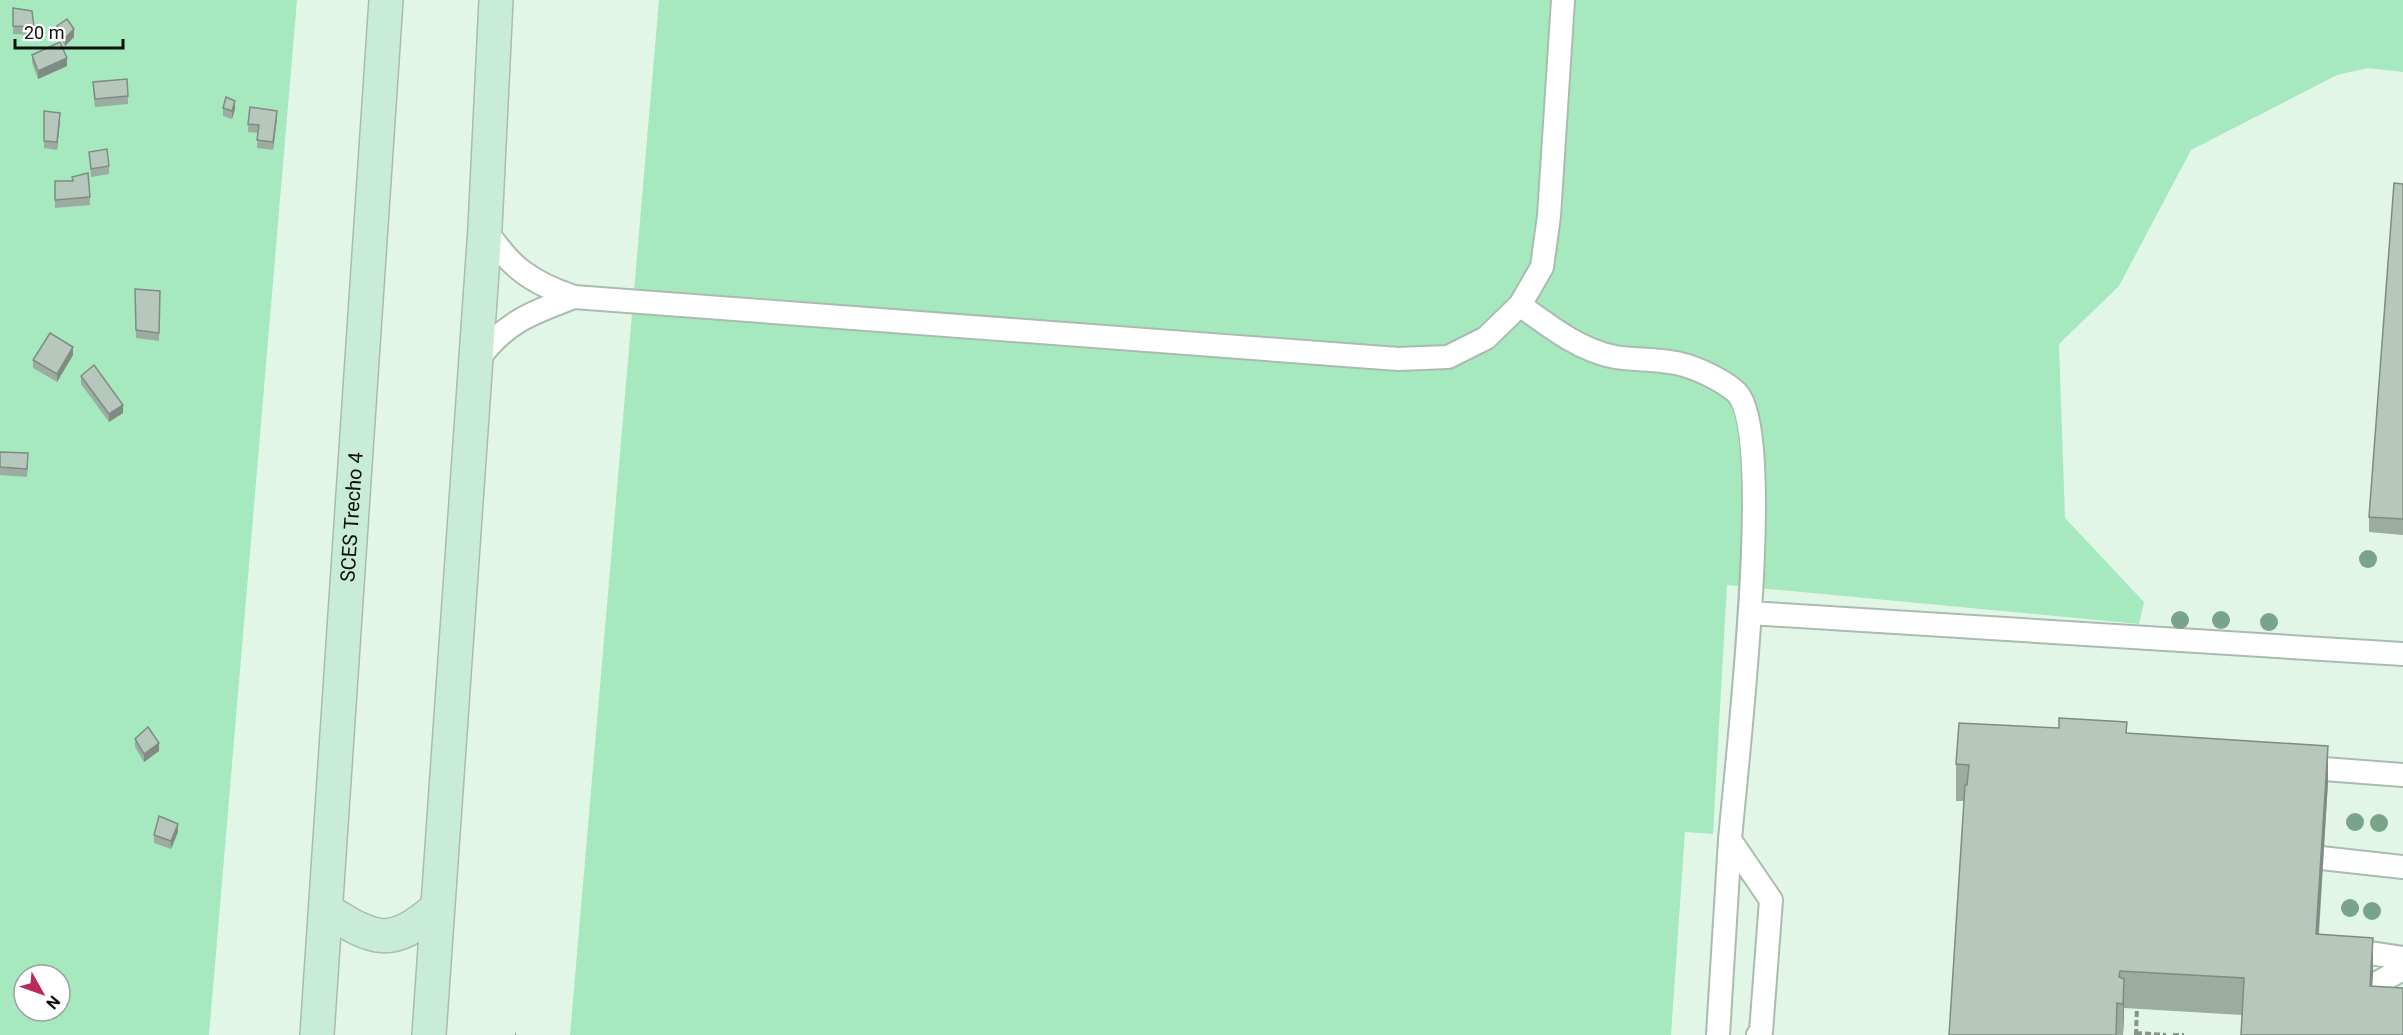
<svg xmlns="http://www.w3.org/2000/svg" width="2403" height="1035" font-family="Roboto,sans-serif">
	<style>
		.green { fill: #a6e9be; fill-rule: evenodd }
		.lines { fill: none; stroke-linecap: round; stroke-linejoin: round }
		.lane-casing { stroke: #a9bcaf; stroke-width: 26 }
		.secondary-casing { stroke: #a9bcaf; stroke-width: 36 }
		.path { stroke: #86948b; stroke-width: 4; stroke-dasharray: 6 3; stroke-linecap: butt }
		.lane { stroke: #fff; stroke-width: 22 }
		.secondary { stroke: #c9ecd9; stroke-width: 33 }
		.tree { fill: #79a38a }
		.wall { fill: #9caca1 }
		.shaded-wall { fill: #7f8c83 }
		.building { fill: #b5c8bb; stroke: #7f8c83; stroke-width: 1.5 }
		.labels { text-anchor: middle; dominant-baseline: central; stroke-width: 6; stroke-linejoin: round; paint-order: stroke }
		.street-label { font-size: 20px; fill: #0b110d; stroke: #fff }
	</style>
	<rect width="100%" height="100%" fill="#e2f6e8"/>
	<path class="green" d="M0,0h297l-88,1035h-209zM24,975h36v36h-36z
		M659,0h1744v72l-35,-4 -31,7 -146,75 -72,136 -60,58 6,174 79,84 -5,22 -412,-39 -14,249 -28,-2 -14,203h-1101z"/>
	<g class="lines">
		<g class="lane-casing">
			<path id="lane" d="M485,228c24,39 47,55 89,69l824,62 50,-2 38,-19 34,-33 22,-38 7,-51 14,-216
				M1520,305c29,21 59,45 95,52 18,3 36,2 54,5 21,2 50,16 66,29 43,34 0,383 -5,449 -4,65 -8,130 -12,195
				M476,362c29,-40 53,-48 98,-65
				M1750,613l653,41
				M2304,786l7,-10 13,-7 79,6
				M1730,840l41,60 -10,132 -3,3
				M2303,856l100,11
				M2343,949l60,9
				M2345,995l16,-3 42,-23"/>
		</g>
		<g class="secondary-casing">
			<g id="secondary">
				<path d="M326,910c49,30 64,39 111,-2"/>
				<path id="s1" d="M317,1035l69,-1035"/>
				<path d="M429,1035l56,-807 11,-228"/>
			</g>
		</g>
		<path class="path" d="M2136,1033l30,2
			M515,1035h1
			M2136,1035l1,-29
			M2173,1035h11"/>
		<use href="#lane" class="lane"/>
		<use href="#secondary" class="secondary"/>
	</g>
	<g class="tree">
		<circle cx="2368" cy="559" r="9"/>
		<circle cx="2180" cy="620" r="9"/>
		<circle cx="2221" cy="620" r="9"/>
		<circle cx="2269" cy="622" r="9"/>
		<circle cx="2355" cy="822" r="9"/>
		<circle cx="2379" cy="823" r="9"/>
		<circle cx="2350" cy="908" r="9"/>
		<circle cx="2372" cy="911" r="9"/>
	</g>
	<path class="wall" d="M13,8l21,19v8l-21,-1z
		M57,26l17,11 -9,9 -8,-12z
		M32,55l35,11 -29,13 -6,-16z
		M93,82l35,14v8l-33,3 -2,-17z
		M223,108l12,1 -3,10 -9,-3z
		M277,118l-4,32 -16,-2 1,-15 -10,-1v-8z
		M60,121l-3,29 -13,-2v-7z
		M89,152l20,14v8l-18,3z
		M55,181h17l18,16v8l-35,3z
		M2403,184v351l-34,-3v-15z
		M135,289l25,2 -1,50 -23,-3z
		M73,355l-16,27 -24,-14v-8z
		M81,376l42,37 -14,9 -28,-38z
		M0,452l28,9 -1,16 -27,-2z
		M2127,733l201,49 -9,152 54,40 -131,41 -118,-7 -1,27h-174l15,-234h-8v-37z
		M135,739l24,12 -15,11 -9,-15z
		M178,832l-7,17 -17,-6v-8z"/>
	<path class="shaded-wall" d="M74,29v8l-9,9v-8z
		M67,58v8l-29,13v-8z
		M235,101v8l-3,10v-8z
		M277,111v7l-4,32v-8z
		M60,113v8l-3,29v-8z
		M73,347v8l-16,27v-8z
		M123,405v8l-14,9v-8z
		M159,743v8l-15,11v-8z
		M2328,746v36l-12,189v-37z
		M178,824v8l-7,17v-8z
		M2373,938v36l-3,49v-37z
		M2124,979v37l-1,19v-31z
		M2117,1003v32h-1z"/>
	<path class="building" d="M13,8l19,3 2,16 -21,-1z
		M67,19l7,10 -9,9 -8,-12z
		M60,42l7,16 -29,13 -6,-16z
		M127,79l1,17 -33,3 -2,-17z
		M226,97l9,4 -3,10 -9,-3z
		M250,107l27,4 -4,31 -16,-2 2,-15 -11,-1z
		M44,111l16,2 -3,29 -13,-1z
		M107,149l2,17 -18,3 -2,-17z
		M88,173l2,24 -35,3v-19h18l-1,-4z
		M2394,183l9,1v335l-34,-2z
		M135,289l25,2 -1,42 -23,-3z
		M50,333l23,14 -16,27 -24,-14z
		M94,365l29,40 -14,9 -28,-38z
		M0,452l28,1 -1,16 -27,-2z
		M2059,718l68,4 -1,11 202,13 -12,188 57,4 -3,48 33,2v47h-162l3,-57 -124,-7 -1,6 5,2 -1,25 -6,-1 -1,32h-167l16,-250h2l2,-20 -13,-1 3,-41 100,5z
		M148,727l11,16 -15,11 -9,-15z
		M159,816l19,8 -7,17 -17,-6z"/>
	<g class="labels">
		<g class="street-label">
			<text stroke="none"><textPath href="#s1" startOffset="519">SCES Trecho 4</textPath></text>
		</g>
	</g>
	<g transform="translate(42 993) rotate(130)"><circle r="28" fill="#ffffff" stroke="#9da09e" stroke-width="1.5"/>
	<path d="M0-4.5L10 22L0 15L-10 22Z" fill="#b92b5b"/>
	<text y="-9" font-size="16" font-weight="bold" text-anchor="middle" fill="#0b110d">N</text>
	</g>
	<path d="M15 39v9h108v-9" fill="none" stroke="#0b110d" stroke-width="3"/>
	<text x="24" y="39" font-size="18" fill="#0b110d" stroke="#ffffff" stroke-width="4.5" paint-order="stroke">20 m</text>
</svg>
